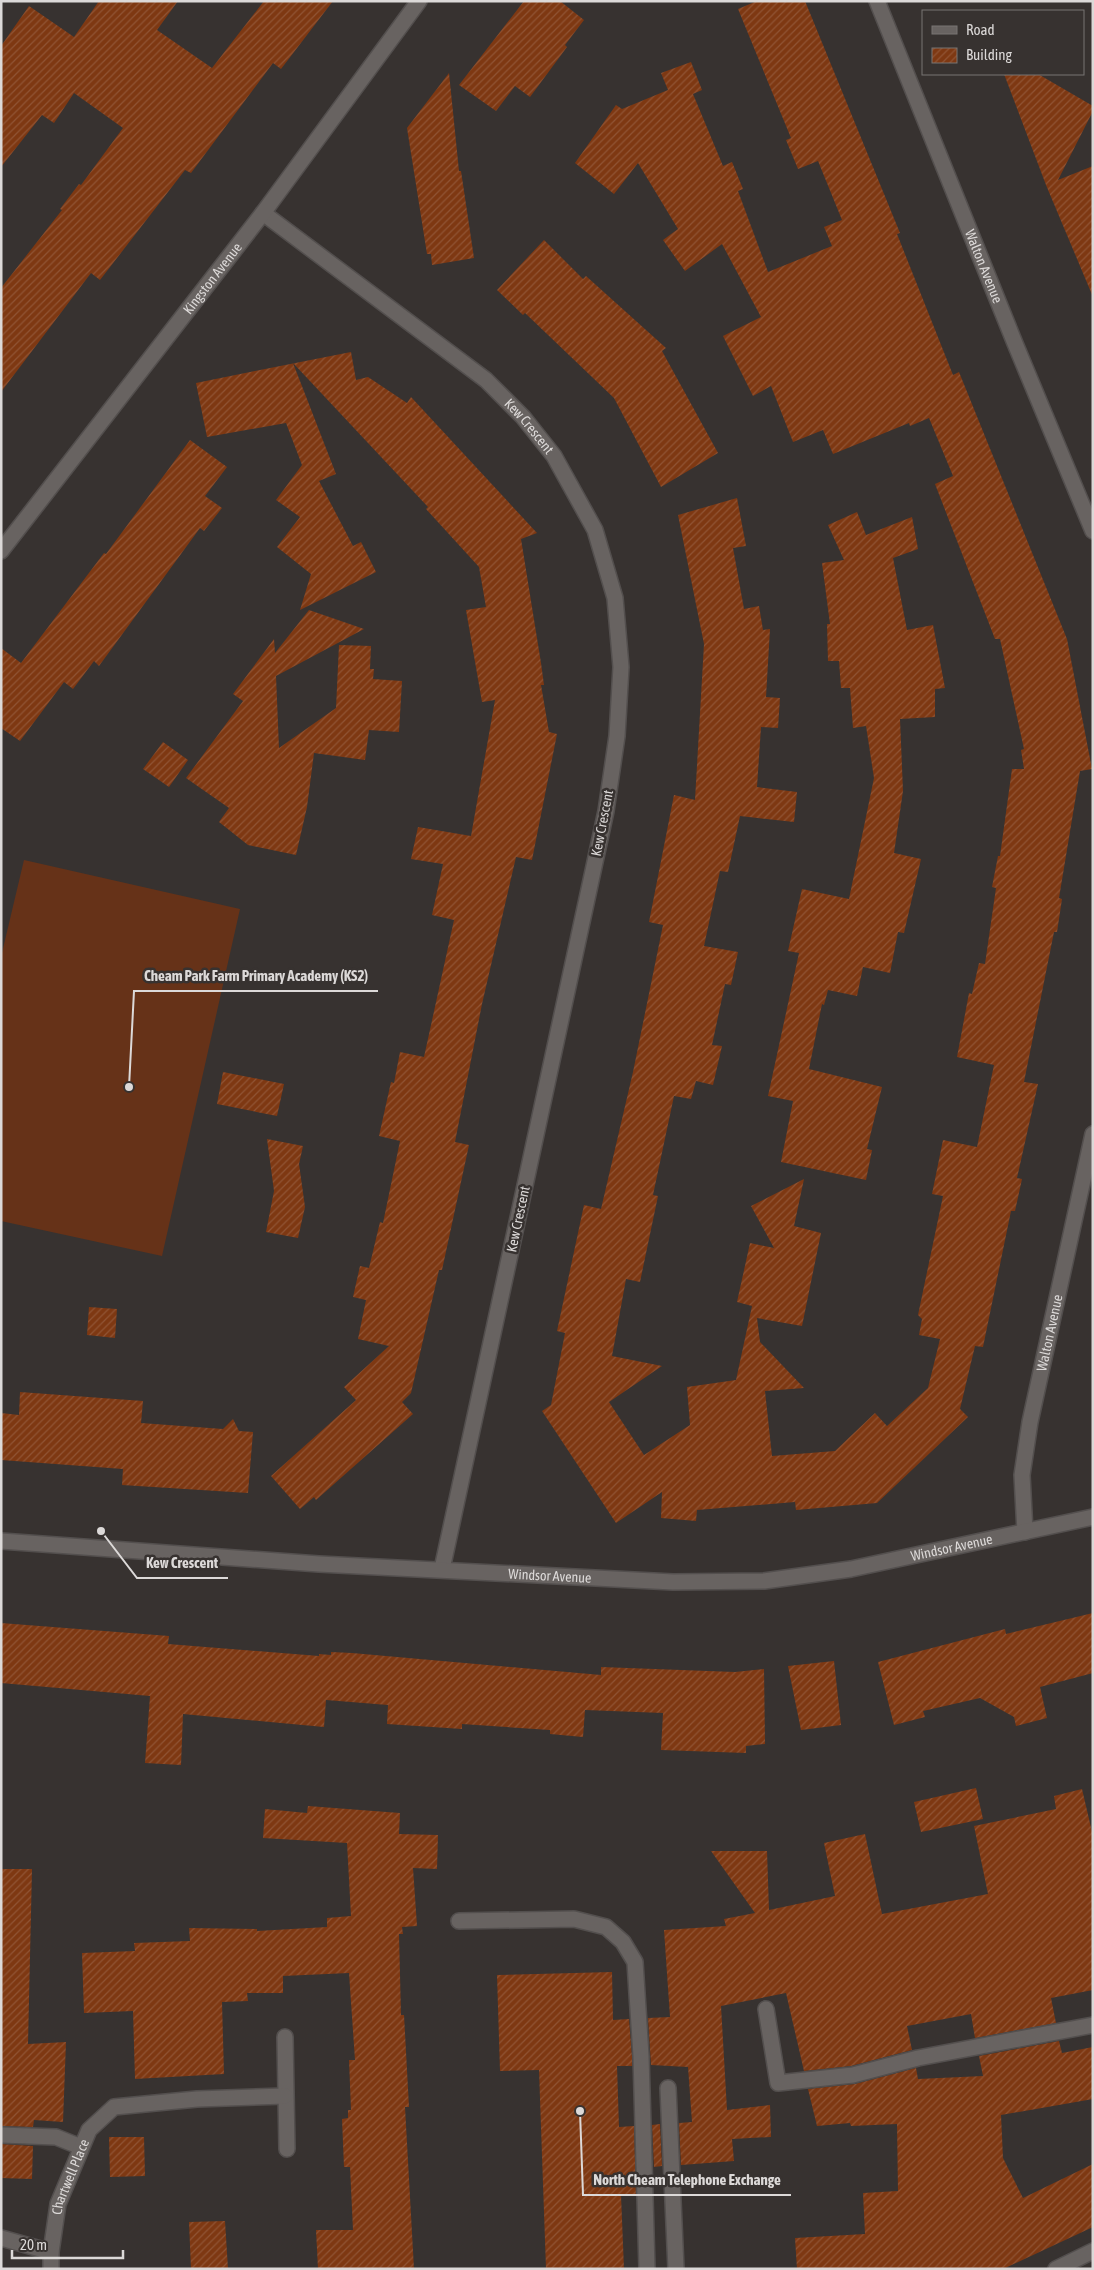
<svg xmlns="http://www.w3.org/2000/svg" width="1094" height="2270" font-family="'Asap Condensed',sans-serif">
	<style>
		.pitch { fill: #663218 }
		.building { fill: url(#building-hatch) }
		.lines { fill: none; stroke-linecap: round; stroke-linejoin: round }
		.service-casing { stroke: #534f4e; stroke-width: 18 }
		.minor-casing { stroke: #534f4e; stroke-width: 18 }
		.service { stroke: #686361; stroke-width: 15 }
		.minor { stroke: #686361; stroke-width: 15 }
		.labels { text-anchor: middle; dominant-baseline: central; stroke-width: 5; stroke-linejoin: round; paint-order: stroke }
		.street-label { font-size: 14px; fill: #dcd9d8; stroke: #373230 }
		.leader { fill: none; stroke: #dcd9d8; stroke-width: 2 }
		.callout-dot { fill: #dcd9d8; stroke: #373230; stroke-width: 2 }
		.callout-label { font-size: 15px; text-anchor: middle; font-weight: bold; fill: #dcd9d8; stroke: #373230; stroke-width: 5; stroke-linejoin: round; paint-order: stroke }
	</style>
	<defs>
		<pattern id="building-hatch" width="6" height="6" patternUnits="userSpaceOnUse" patternTransform="scale(1.25)"><rect width="6" height="6" fill="#7e3812"/><path d="M-1 1l2-2M0 6l6-6M5 7l2-2" fill="none" stroke="#905434"/></pattern>
	</defs>
	<rect width="100%" height="100%" fill="#373230"/>
	<path class="pitch" d="M24,860l216,49 -78,347 -161,-35v-264z"/>
	<path class="building" d="M99,1h79l-21,29 55,38 52,-67h69l-52,68 -8,-6 -82,110 -6,-3 -85,110 -9,-7 -90,119v-104l61,-78 -2,-1 19,-25 2,1 42,-57 -49,-35 -20,30 -12,-8 -41,52v-121l28,-40 45,31z
		M524,1h36l24,19 -19,25 2,2 -37,50 -15,-11 -19,25 -37,-26z
		M757,1h48l95,232 -3,1 56,141 6,-3 108,267 25,130 -12,2 -21,127 3,1 -5,33h-3l-30,150 14,2 -21,94 5,1 -7,32h-4l-28,136 -8,-1 -15,63 8,8 -91,86 -81,7 -1,-8 -98,8 -1,11 -35,-3 1,-26 -46,31 -74,-112 9,-6 14,-72 -8,-2 27,-126 17,4 32,-137 30,-147 -14,-3 25,-127 21,5 9,-156 -26,-129 59,-17 9,48 -13,2 11,61 15,-3 4,24 7,-1 -4,68 14,1 -2,30 -17,-1 -4,60 40,5 -3,30 -54,-6 -12,56 -8,-1 -16,75 34,6 -7,33 -6,-1 -13,61 10,1 -9,39 -17,-4 -5,18 -17,-3 -21,99 5,1 -18,86 -14,-3 -14,77 50,10 -53,36 35,53 46,-30 -3,-38 49,-7 16,-74 -15,-4 13,-59 24,5 -23,-42 53,-27 -10,47 27,7 -19,93 -45,-8 3,24 44,46 -39,3 7,65 63,-5 40,-38 12,13 41,-38 12,-49 -21,-4 3,-16 -4,-4 25,-119 -11,-2 11,-54 34,7 17,-82 -37,-8 12,-64 3,1 7,-31 6,1 11,-76 -4,-1 6,-31h2l12,-87h12l-3,-19 3,-1 -24,-110h-5l-60,-155 18,-8 -24,-58 -19,8 -1,-3 -76,31 -10,-24 -30,12 -22,-56 -18,10 -30,-60 38,-19 -39,-73 -37,27 -22,-31 15,-11 -40,-66 -24,31 -39,-31 41,-58 6,4 46,-19 -7,-17 30,-11 11,28 -9,4 30,72 9,-4 11,27 -5,2 30,81 64,-26 -8,-19 18,-7 -24,-59 -20,8 -12,-29 5,-2 -53,-129z
		M449,73l10,98h2l13,87 -42,7 -1,-11h-4l-20,-126z
		M1004,74h34l55,32v5l-35,69 35,-14v131l-47,-112z
		M544,240l39,39 3,-3 80,72 -4,3 56,102 -57,34 -47,-89 -89,-85 -2,2 -26,-25z
		M351,352l5,28 12,-3 39,26 4,-6 126,136 -16,6 20,124 3,22h-3l8,47 8,2 -25,126 -16,-3 -34,147 -27,138 14,3 -27,125h-3l-28,123 -9,9 11,12 -97,86 -2,-3 -14,12 -29,-33 85,-76 -12,-13 45,-41 -31,-7 8,-39 -13,-3 7,-31 9,2 11,-46 3,1 17,-82 -21,-5 12,-54 3,1 6,-31 24,5 30,-137 -22,-5 11,-51 -32,-5 7,-32 53,9 24,-136 -13,2 -16,-92 20,-3 -7,-40 -53,-58 2,-2 -135,-144 43,111 -17,7 34,65 8,-4 15,30 -76,38 11,-36 -34,-27 23,-30 -24,-17 26,-35 -16,-42 -79,14 -11,-54 59,-12z
		M190,440l37,27 -22,29 17,12 -18,23 -4,-3 -101,138 -5,-5 -21,28 -9,-7 -44,59 -19,-13v-80l20,15 83,-110 2,1z
		M857,512l9,23 46,-18 6,32 -25,9 14,72 26,-5 12,63 -10,1v28l-35,2 3,72 -9,62 27,6 -17,74 -6,-1 -8,41 -27,-6 -6,29 -29,-6 -4,15 -2,-1 -13,65 73,18 -15,62 5,1 -6,30 -85,-18 12,-61 -25,-5 31,-143 -11,-2 14,-62 47,10 25,-121 -8,-52 -13,2 -3,-40h-9l-2,-27h-11l-1,-37h3l-8,-61 22,-3 -16,-35z
		M309,610l55,19 -88,47 3,72 57,-40 3,-63 32,1 -1,23h4l-1,10 29,2 -3,51 -30,-2 -4,30 -51,-7 -7,54 -11,48 -48,-10 -29,-23 10,-14 -43,-30 57,-77 -10,-7 41,-55 1,14z
		M163,742l25,18 -19,27 -26,-18z
		M223,1072l61,12 -7,32 -60,-12z
		M267,1139l36,7 -4,18 6,43 -7,31 -32,-6 8,-41z
		M89,1307l28,2 -2,29 -28,-3z
		M20,1392l123,9 -2,22 82,6 10,-10 6,12 14,1 -5,61 -126,-8 1,-16 -122,-9v-47l18,2z
		M1093,1613v60l-53,14 7,31 -31,8 -2,-9 -34,-19 -57,13 2,6 -31,8 -16,-63 127,-33 1,5z
		M1,1623l168,13 -1,8 151,12v-2l12,1v-3l21,1 249,22v-8l134,5 29,-3 1,75 -19,2v7l-85,-3 2,-37 -78,-3 -2,27 -33,-3v-4l-88,-6v5l-75,-5 1,-19 -62,-5 -2,27 -141,-13 -2,51 -36,-2 5,-67 -149,-13z
		M834,1661l7,64 -40,5 -13,-64z
		M976,1788l7,31 -62,13 -7,-30z
		M1082,1789l11,47v154l-42,8 5,25 -81,15 -4,-24 -64,12 5,24 -61,16 -47,5 -18,-78 -65,13 6,104 43,-5 1,32 -39,2 2,22 -53,4 -2,-42 13,-1 -4,-55 -37,-2 -3,-47 22,-1 -6,-87 62,-4 -2,-7 31,-6 -44,-62h56l2,59 66,-14 -11,-53 41,-9 17,80 106,-20 -14,-68 82,-17 -2,-13z
		M308,1806l92,7 -1,21 39,1 -1,34 -24,-1 4,58 -15,1 1,7h-4l2,81h3l5,92h-4l9,162h-96l-2,-39h37l-3,-63h-6l-2,-48 6,-1v-8h3l-2,-50h6l-6,-87 -66,3v17h-36l1,8 -26,1 2,72 -89,5 -2,-68 -49,2 -2,-60 53,-2 -1,-8 56,-2 -1,-13 68,1v2l70,-4v-9l24,-2 -4,-73 -84,-5 2,-29 42,4z
		M1,1869h31l-4,175 38,-2 -3,80 -29,-2 -1,7 -32,-1z
		M612,1972l1,48 16,-1 3,37v10h-15l2,61 15,-1 2,69h-15l3,74h-78l-7,-199 -39,1 -3,-96z
		M1059,2041l3,12 31,-6v52l-92,16 2,43 20,40 70,-34v63l-90,42h-206l-2,-31 70,-4 -2,-41 35,-2 -1,-67 -46,2 -1,-3 -33,3 -9,-37 47,-5 61,-16 2,11 65,-3 -4,-20z
		M660,2124l2,42 -8,1 -2,-42z
		M109,2137h35l1,39 -35,1z
		M1,2144l32,2 -1,33 -31,-1z
		M225,2221l3,48h-37l-2,-47z"/>
	<g class="lines">
		<g class="service-casing">
			<path id="service" d="M459,1921l115,-2 32,8 17,15 12,20 6,94 6,213
				M766,2009l12,74 75,-8 65,-17 175,-33
				M668,2088l8,181
				M1,2135l55,2 25,10
				M1056,2269l37,-18"/>
		</g>
		<g class="minor-casing">
			<g id="minor">
				<path id="s1" d="M877,1l137,340 79,190"/>
				<path id="s2" d="M263,213l223,167 37,37 31,39 41,74 20,68 6,69 -4,69 -11,75 -164,758"/>
				<path id="s3" d="M1,551l262,-338 156,-212"/>
				<path id="s4" d="M1025,1532l-3,-57 8,-53 63,-288"/>
				<path id="s5" d="M1,1541l318,23 354,18 91,-1 87,-12 242,-52"/>
				<path d="M285,2037l2,112"/>
				<path d="M1,2238l50,14"/>
				<path id="s6" d="M51,2269v-17l7,-48 31,-74 25,-23 83,-8 88,-3"/>
			</g>
		</g>
		<use href="#service" class="service"/>
		<use href="#minor" class="minor"/>
	</g>
	<g class="labels">
		<g class="street-label">
			<text stroke="none"><textPath href="#s1" startOffset="286">Walton Avenue</textPath></text>
			<text stroke="none"><textPath href="#s3" startOffset="345">Kingston Avenue</textPath></text>
			<text stroke="none"><textPath href="#s2" startOffset="342">Kew Crescent</textPath></text>
			<text transform="translate(602 823) rotate(-79)">Kew Crescent</text>
			<text transform="translate(518 1219) rotate(-78)">Kew Crescent</text>
			<text stroke="none"><textPath href="#s4" startOffset="202">Walton Avenue</textPath></text>
			<text stroke="none"><textPath href="#s5" startOffset="955">Windsor Avenue</textPath></text>
			<text stroke="none"><textPath href="#s5" startOffset="550">Windsor Avenue</textPath></text>
			<text stroke="none"><textPath href="#s6" startOffset="95">Chartwell Place</textPath></text>
		</g>
	</g>
	<path class="leader" d="M129 1087L134 991H378M101 1531L137 1578H228M580 2111L583 2195H791"/>
	<g class="callout-dot">
		<circle cx="129" cy="1087" r="5"/>
		<circle cx="101" cy="1531" r="5"/>
		<circle cx="580" cy="2111" r="5"/>
	</g>
	<g class="callout-label">
		<text x="256" y="981">Cheam Park Farm Primary Academy (KS2)</text>
		<text x="182" y="1568">Kew Crescent</text>
		<text x="687" y="2185">North Cheam Telephone Exchange</text>
	</g>
	<rect width="1094" height="2270" fill="none" stroke="#dcd9d8" stroke-width="5"/>
	<rect x="922" y="10" width="162" height="65" fill="#373230" stroke="#797573"/>
	<rect x="932" y="26" width="25" height="8" fill="#686361" stroke="#797573"/>
	<text x="966" y="35" font-size="15" fill="#dcd9d8">Road</text>
	<rect x="932" y="48" width="25" height="15" fill="url(#building-hatch)" stroke="#797573"/>
	<text x="966" y="60" font-size="15" fill="#dcd9d8">Building</text>
	<path d="M12 2250v8h111v-8" fill="none" stroke="#dcd9d8" stroke-width="2.5"/>
	<text x="20" y="2250" font-size="15" fill="#dcd9d8" stroke="#373230" stroke-width="4" paint-order="stroke">20 m</text>
</svg>
